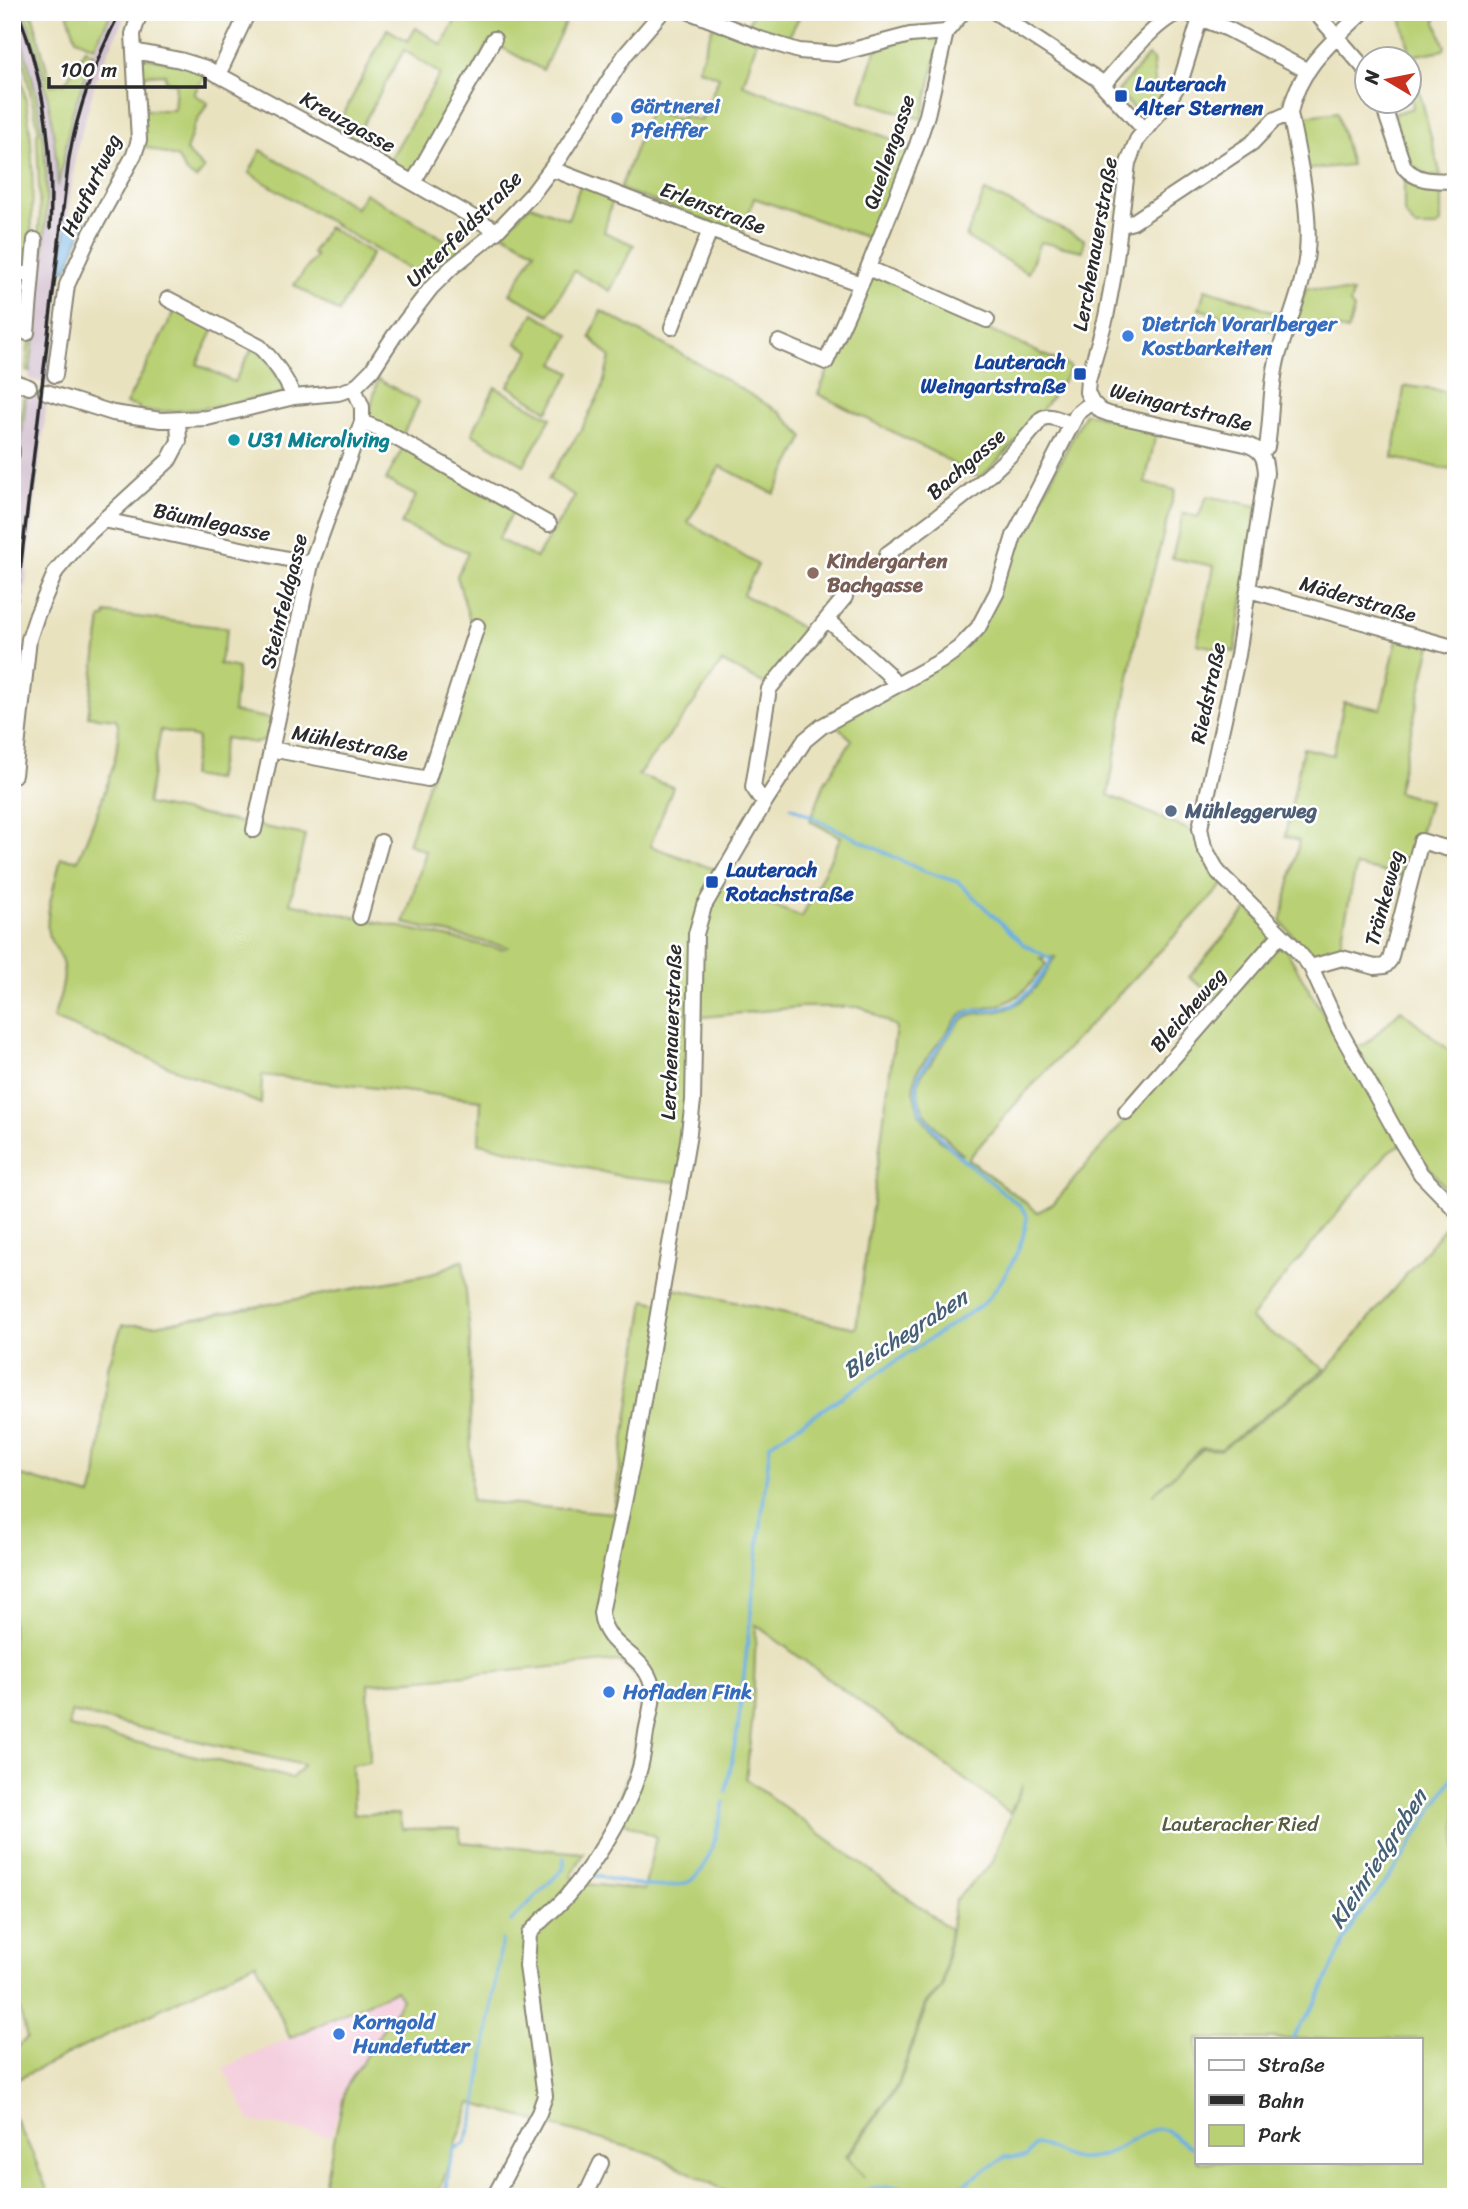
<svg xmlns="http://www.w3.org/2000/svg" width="1468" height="2209" font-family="Sriracha,sans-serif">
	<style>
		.built { fill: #f4cfdd }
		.industrial { fill: #d0bdcd }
		.green { fill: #b9d074; stroke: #727e50; stroke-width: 2; fill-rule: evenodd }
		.water { fill: #6cb0e2; stroke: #4c6e86; stroke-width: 2 }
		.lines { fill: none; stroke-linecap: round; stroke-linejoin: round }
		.stream { stroke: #6cb0e2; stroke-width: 3.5 }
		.minor-casing { stroke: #8a8675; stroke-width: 18 }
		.minor { stroke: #fff; stroke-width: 14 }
		.rail { stroke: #2b2b2b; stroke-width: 3.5 }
		.transit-dot { fill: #1a4fb4; stroke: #fff; stroke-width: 2.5 }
		.shop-dot { fill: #3f7fe0; stroke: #fff; stroke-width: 2.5 }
		.culture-dot { fill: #0f9aa8; stroke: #fff; stroke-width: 2.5 }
		.education-dot { fill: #8d6e63; stroke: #fff; stroke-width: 2.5 }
		.service-dot { fill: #5c6f8a; stroke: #fff; stroke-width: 2.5 }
		.labels { text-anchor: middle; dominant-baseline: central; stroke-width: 5; stroke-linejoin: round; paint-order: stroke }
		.transit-label { font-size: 21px; font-weight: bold; fill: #164399; stroke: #fff; text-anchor: start }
		.shop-label { font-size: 21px; font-weight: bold; fill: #366cbe; stroke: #fff; text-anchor: start }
		.street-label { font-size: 21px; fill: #2b2b2b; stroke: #fff }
		.culture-label { font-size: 21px; font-weight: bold; fill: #0d838f; stroke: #fff; text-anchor: start }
		.education-label { font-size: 21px; font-weight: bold; fill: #785e54; stroke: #fff; text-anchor: start }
		.service-label { font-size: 21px; font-weight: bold; fill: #4e5e75; stroke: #fff; text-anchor: start }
		.park-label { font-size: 21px; fill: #565d41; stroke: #fff }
		.water-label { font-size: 23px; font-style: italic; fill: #456074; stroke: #fff }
	</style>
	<rect width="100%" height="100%" fill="#fff"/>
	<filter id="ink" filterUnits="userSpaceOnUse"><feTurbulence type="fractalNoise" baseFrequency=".0143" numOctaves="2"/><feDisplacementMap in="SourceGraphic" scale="14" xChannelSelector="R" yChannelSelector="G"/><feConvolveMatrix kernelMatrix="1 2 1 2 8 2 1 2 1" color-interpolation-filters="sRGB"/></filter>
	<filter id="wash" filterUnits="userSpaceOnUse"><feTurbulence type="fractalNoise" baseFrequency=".00686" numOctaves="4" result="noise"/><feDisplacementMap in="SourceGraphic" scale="28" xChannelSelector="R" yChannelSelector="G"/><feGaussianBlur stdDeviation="1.57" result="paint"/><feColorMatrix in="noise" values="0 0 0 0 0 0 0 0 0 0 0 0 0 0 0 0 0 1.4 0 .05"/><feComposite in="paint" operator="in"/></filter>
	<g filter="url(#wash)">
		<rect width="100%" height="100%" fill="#e9e2bf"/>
		<path class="built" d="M396,1990l6,10 -56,87 -15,49 -81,-15 -27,-53z"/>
		<path class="industrial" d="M12,12h12l17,51 13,64 4,55 14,-68 21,-60 20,-42h14l-29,61 -22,78 -15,118 -12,116 -20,-6 16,-156 1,-51 -10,-80z
			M27,394l20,6 -26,221h-4l-5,42v-142z"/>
		<path class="green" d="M24,12l8,1 19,72 14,-2 20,-34 8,5 -21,60 -14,73c-3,-61 -12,-118 -34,-175z
			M67,12h45l-18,35 -18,-8z
			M460,12h95l12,7 -24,51 -53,-29 -78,138 -24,-16 52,-89 -36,-24 -52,94 -18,-11 53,-104 21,12 8,-13 26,17z
			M754,12h48l-16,30 -40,-15z
			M1414,12h31l-9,3v7l9,25 -2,3 -32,6 -10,-39h11z
			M12,14c19,50 31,102 34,156 3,67 -9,135 -16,202l-4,-1 14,-154 -3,-84 2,-1 -15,-68 -12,-35z
			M714,23l43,17 -14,45 168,61 -37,94 -120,-42 -12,36 -122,-45 30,-79 31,10 2,-4 18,5 18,-44 -21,-8z
			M941,36l-19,83 -62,-19 16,-50 32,-12z
			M12,46c24,71 23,144 17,217l-2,6 -15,3z
			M137,56l49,8 22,11 -2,5 -3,-2 -9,16 14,9 -14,23 -8,25 18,18 -8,10 -10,-7 -8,-14 -35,-12 -2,-36h33l2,-27 -10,-1 -1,-8 -21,1v8h-6z
			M1148,56l5,4 2,24 14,6 -19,23 -7,3 -5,-2 -20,-23z
			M1411,58l30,118h-12l-19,-12 -17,-50 20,-6 -4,-48z
			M1337,112l14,53 -47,5 -7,-53z
			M261,150l95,58 9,-15 96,56 -33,32 -179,-108z
			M1404,180l13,8 24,3v32l-4,4h-22l-11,-14z
			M581,183l33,11 -10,38 30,13 -24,46 -36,-20 -25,44 -39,-21 25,-43 -33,-18 28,-28 38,14z
			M985,191l99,48 -1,12 -43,-9 -12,31 -62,-36z
			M328,227l44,26 -33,59 -45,-27 22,-29 -4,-3z
			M871,274l107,44 11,12 80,36 1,4c-27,42 -53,73 -89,107l-11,-2 -31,-20 -121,-61 47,-112z
			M1306,288l47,5 -3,11 4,5 -6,22 -51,-11z
			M1205,289l46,14 36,15 -6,15 -82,-24z
			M177,307l38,20 -18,37 37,18 19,-35 13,10 19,33 -2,3c-53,10 -88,21 -144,18v-4l-13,-3z
			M601,311l97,52 83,50 23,24 -30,57 -54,-28 -32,56 70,43 -15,29 67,39 -43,52 -45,-23 -36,52 -48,61 35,12 -23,59 72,26 -2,13 82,32 39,-80 -31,-16 15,-39 27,-42 -17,-16 132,-80 118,-231 72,17 -12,53 30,7 -39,148 -28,157 88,38 28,51 -201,211 -55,64 70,53 16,-9 219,-256 12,1 56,97 23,1 37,-36 55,46v145l-49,-60 -19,11 -138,167 75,50 -104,80 -19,-1 -50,47 51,-46 18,1 105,-79 130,-157v983h-718l-85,-43 -182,-51 -34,94h-105l-10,-3 24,-107 56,-88 -6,-9 -106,48 -34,-76 -244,120v-31l15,-13 -15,-57v-508l79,23 5,-18 12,-111 14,-42h34l276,-51 31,-14 7,76 1,165 142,12 32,-213 17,4 3,-17 191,41 40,-301 -34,-20h-61l-106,11 -10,165 -65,-7 -141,-33 2,-43 -219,-25 -1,29 -208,-85c6,-21 16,-41 7,-63 -3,-8 -11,-15 -12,-23 -3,-21 8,-53 13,-75l17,2c11,-29 51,-116 38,-141l-28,-3 13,-98h4l1,-5 122,15 -9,36 19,4 -5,44 40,7 -9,22 -9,2 -30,-5 -9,42 -25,-4 7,-38 -37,-8 -14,74 158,31 -15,68 211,46 6,-2 -103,-24 22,-72 -18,-7 74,-221 -13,-5 -12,-42 11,-24 -67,-28 15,-28 -30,-16 17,-33 112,61 -17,31 38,19 39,-62 -27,-17 33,-49 21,-41 8,-32 -20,-20zM1055,957c-13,25 -32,52 -61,55 -11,1 -23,0 -31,7 -11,9 -18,23 -26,35 -4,7 -12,13 -16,21 -14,34 24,60 42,80l-23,-14 -21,-28 -6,-23 4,-19 41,-54c12,-9 23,-7 37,-11 25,-6 36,-22 51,-42l-6,-6zM756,1625l254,188 13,-29 -31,79 -37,37 -12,87 -16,18 -28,80 -51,72 16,20 -18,-21 52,-72 27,-80 17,-17 8,-58 -204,-150 7,-66zM618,1661l21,16 5,12 -12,75 -17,45 -5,7 46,21 -12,53 -57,-6 -16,-8 13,-23 -124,-11v-14l-58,1 -3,-15h-45l-2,-49 18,-3 -2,-78zM71,1712l232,53v1l-11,12 -223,-51zM1197,2039h224v123h-224z
			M534,313l36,22 -16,29 17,9 -23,38 -40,-25 22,-35 -14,-8z
			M378,379l41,23 -17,34 -34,-17z
			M1408,386l48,7v78l-63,-13 11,-70z
			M495,387l56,31 -27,47 -52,-31z
			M23,398l3,1 -14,122v-42z
			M1207,496l50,10 -22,146 -38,-8 17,-78 -42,-8 11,-45 15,4z
			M1398,635l33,9 -34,148 32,9 -21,76 -52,-11 -18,90 -24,5 -33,-39 18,-81 -14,-5 18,-88 30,7 11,-53 37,7z
			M1248,908l24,23 -1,7 -53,61 -29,-22z
			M12,2113l20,39 18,45h-38z"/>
		<path class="water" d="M67,217l19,2 -19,51 -6,-1z"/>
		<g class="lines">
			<path class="stream" d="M726,1792l12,-65 32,-283 213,-140c21,-23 41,-57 44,-87l-7,-11 -61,-50 -19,-19 -20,-26 -4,-22 3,-15 41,-56 12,-7 22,-1 19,-5 18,-15 17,-23 3,-8 -28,-15 -65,-62 -35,-11 -132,-64
				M595,1876c26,5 85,22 104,-2 13,-16 20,-53 25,-72
				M511,1921l53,-53v-10
				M1292,2039l24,-37 39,-83 14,-15 29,-39 58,-93
				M445,2197l5,-35 4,-13 11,-5 10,-30 27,-174
				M850,2197l23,-9 27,-1 37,8 13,-2 55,-36h21l9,-13c19,2 29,16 45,15 7,0 16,-1 22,-3 15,-5 45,-29 58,-27 15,2 23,18 37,20"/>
		</g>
	</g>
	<g filter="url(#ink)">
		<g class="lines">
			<g class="minor-casing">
				<path id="minor" d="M690,12l70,27 39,12 38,3 73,-19 36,-3
					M995,12l102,67 47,50
					M1184,12l44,17 80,42
					M1202,12l-21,68 -14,23 -30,37 -9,23 -14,111 -8,43 -18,63 -1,12 5,10 9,9 8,3 136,30c16,5 20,12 21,29l-28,182 -38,173 4,19 14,25 75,74 18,21 29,64 61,110 20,33 35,36
					M1315,12l51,58
					M134,51l46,9 26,8 127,69 164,94
					M218,75l30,-63
					M1103,85c17,-19 55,-68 79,-73
					M1382,102l22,65c14,16 32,13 52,14
					M552,169l158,61 151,54
					M413,183l81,-144
					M1122,225l11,-3 119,-79 22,-23 16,-7c8,-44 43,-72 73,-101
					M868,268l119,52
					M12,274h20
					M168,299l92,48c15,15 26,31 34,50
					M672,327l38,-97
					M27,333l8,-93
					M779,342l47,20 42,-94 49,-123 10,-30 19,-83 17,-20
					M55,375l12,-90 23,-50 44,-80 5,-15 -6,-106 7,-22
					M12,381l17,6
					M46,392l67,21 48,7 46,-2 87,-21 44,-4 16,-5 18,-18 22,-34 37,-48 20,-20 46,-37 36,-38 27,-36 65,-102 37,-43
					M362,422l25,11 162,91
					M12,450v4
					M1260,452l7,-5c5,-31 3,-62 11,-91 11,-37 25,-66 29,-104 4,-45 -9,-96 -17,-139
					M104,520l207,44
					M887,554c53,-39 116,-82 154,-135 9,-6 21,2 30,5
					M1249,590l207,58
					M827,619l60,54 9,12
					M271,749l157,30 49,-153
					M14,775l15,-136 8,-24 19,-44 29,-34 84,-77 10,-19 -1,-21
					M766,800l-7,-4 -6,-9 16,-98 76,-92
					M254,830l57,-266 51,-142v-15l-8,-19
					M360,917l21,-75
					M1311,967l31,-9 33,9 10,-1 5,-6 31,-119 35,10
					M1126,1112l155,-178
					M494,2197l45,-84 6,-17 -18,-130 2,-32c11,-14 26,-24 38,-38 28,-33 60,-83 72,-125 4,-12 5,-25 7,-38 2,-13 9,-34 6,-47 -8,-34 -47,-36 -51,-73l31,-149 56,-324 5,-39 3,-167 8,-28 62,-106 39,-60 17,-14 119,-65 18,-13 19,-20 19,-36 17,-56 63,-122 15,-12
					M585,2197l16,-34"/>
			</g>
			<use href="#minor" class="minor"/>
			<path class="rail" d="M18,12c27,70 36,142 32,216
				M12,639l57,-481c9,-51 27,-99 51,-146"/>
		</g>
	</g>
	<g class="transit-dot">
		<rect x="1114" y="89" width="14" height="14" rx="3.5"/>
		<rect x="1073" y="367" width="14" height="14" rx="3.5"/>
		<rect x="705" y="875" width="14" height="14" rx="3.5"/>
	</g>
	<g class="shop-dot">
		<circle cx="617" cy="118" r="7"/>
		<circle cx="1128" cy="336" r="7"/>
		<circle cx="609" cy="1692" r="7"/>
		<circle cx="339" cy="2034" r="7"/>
	</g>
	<circle class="culture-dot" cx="234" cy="440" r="7"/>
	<circle class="education-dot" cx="813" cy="573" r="7"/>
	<circle class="service-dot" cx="1171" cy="811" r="7"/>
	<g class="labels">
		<g class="transit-label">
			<text x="1135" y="84">Lauterach<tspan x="1135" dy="24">Alter Sternen</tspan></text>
			<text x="1066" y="362" text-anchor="end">Lauterach<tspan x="1066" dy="24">Weingartstraße</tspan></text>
			<text x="726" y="870">Lauterach<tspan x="726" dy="24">Rotachstraße</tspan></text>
		</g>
		<g class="shop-label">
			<text x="631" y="106">Gärtnerei<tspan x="631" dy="24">Pfeiffer</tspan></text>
			<text x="1142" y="324">Dietrich Vorarlberger<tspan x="1142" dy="24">Kostbarkeiten</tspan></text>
			<text x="623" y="1692">Hofladen Fink</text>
			<text x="353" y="2022">Korngold<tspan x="353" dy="24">Hundefutter</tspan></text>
		</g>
		<g class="street-label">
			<text transform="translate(348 122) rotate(29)">Kreuzgasse</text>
			<text transform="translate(889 152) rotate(-71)">Quellengasse</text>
			<text transform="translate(91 185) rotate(-64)">Heufurtweg</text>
			<text transform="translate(713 208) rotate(21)">Erlenstraße</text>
			<text transform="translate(464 229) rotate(-45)">Unterfeldstraße</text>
			<text transform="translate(1095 244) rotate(-80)">Lerchenauerstraße</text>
			<text transform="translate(1181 407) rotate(14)">Weingartstraße</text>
			<text transform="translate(966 464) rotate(-41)">Bachgasse</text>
			<text transform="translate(212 522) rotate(12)">Bäumlegasse</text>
			<text transform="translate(1358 599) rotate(16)">Mäderstraße</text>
			<text transform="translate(284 601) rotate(-76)">Steinfeldgasse</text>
			<text transform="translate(1208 693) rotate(-78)">Riedstraße</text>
			<text transform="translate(350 743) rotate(11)">Mühlestraße</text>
			<text transform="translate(1384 898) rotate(-75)">Tränkeweg</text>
			<text transform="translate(1188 1010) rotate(-49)">Bleicheweg</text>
			<text transform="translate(671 1032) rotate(-88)">Lerchenauerstraße</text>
		</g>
		<g class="culture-label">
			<text x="248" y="440">U31 Microliving</text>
		</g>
		<g class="education-label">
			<text x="827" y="561">Kindergarten<tspan x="827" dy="24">Bachgasse</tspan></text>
		</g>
		<g class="service-label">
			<text x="1185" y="811">Mühleggerweg</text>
		</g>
		<g class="park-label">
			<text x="1240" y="1824">Lauteracher Ried</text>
		</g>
		<g class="water-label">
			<text transform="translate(905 1334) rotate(-33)">Bleichegraben</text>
			<text transform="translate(1378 1859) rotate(-57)">Kleinriedgraben</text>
		</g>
	</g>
	<rect width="1468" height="2209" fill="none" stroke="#fff" stroke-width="42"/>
	<rect x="1195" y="2038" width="228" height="126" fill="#ffffff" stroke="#aaaaaa" stroke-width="2"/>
	<rect x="1209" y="2060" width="35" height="10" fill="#ffffff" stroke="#aaaaaa" stroke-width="2"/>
	<text x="1258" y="2072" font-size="21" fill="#2b2b2b">Straße</text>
	<rect x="1209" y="2095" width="35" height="10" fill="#2b2b2b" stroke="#aaaaaa" stroke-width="2"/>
	<text x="1258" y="2108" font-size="21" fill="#2b2b2b">Bahn</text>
	<rect x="1209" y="2125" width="35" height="21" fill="#b9d074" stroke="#aaaaaa" stroke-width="2"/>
	<text x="1258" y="2142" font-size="21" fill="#2b2b2b">Park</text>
	<g transform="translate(1388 80) rotate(280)"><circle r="33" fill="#ffffff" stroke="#aaaaaa" stroke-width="2"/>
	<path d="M0-5L12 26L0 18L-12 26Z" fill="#c8321e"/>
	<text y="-10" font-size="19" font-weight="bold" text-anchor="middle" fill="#2b2b2b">N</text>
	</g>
	<path d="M49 77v10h156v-10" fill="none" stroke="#2b2b2b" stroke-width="3.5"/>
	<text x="60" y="77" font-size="21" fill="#2b2b2b" stroke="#ffffff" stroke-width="5" paint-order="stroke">100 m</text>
</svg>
